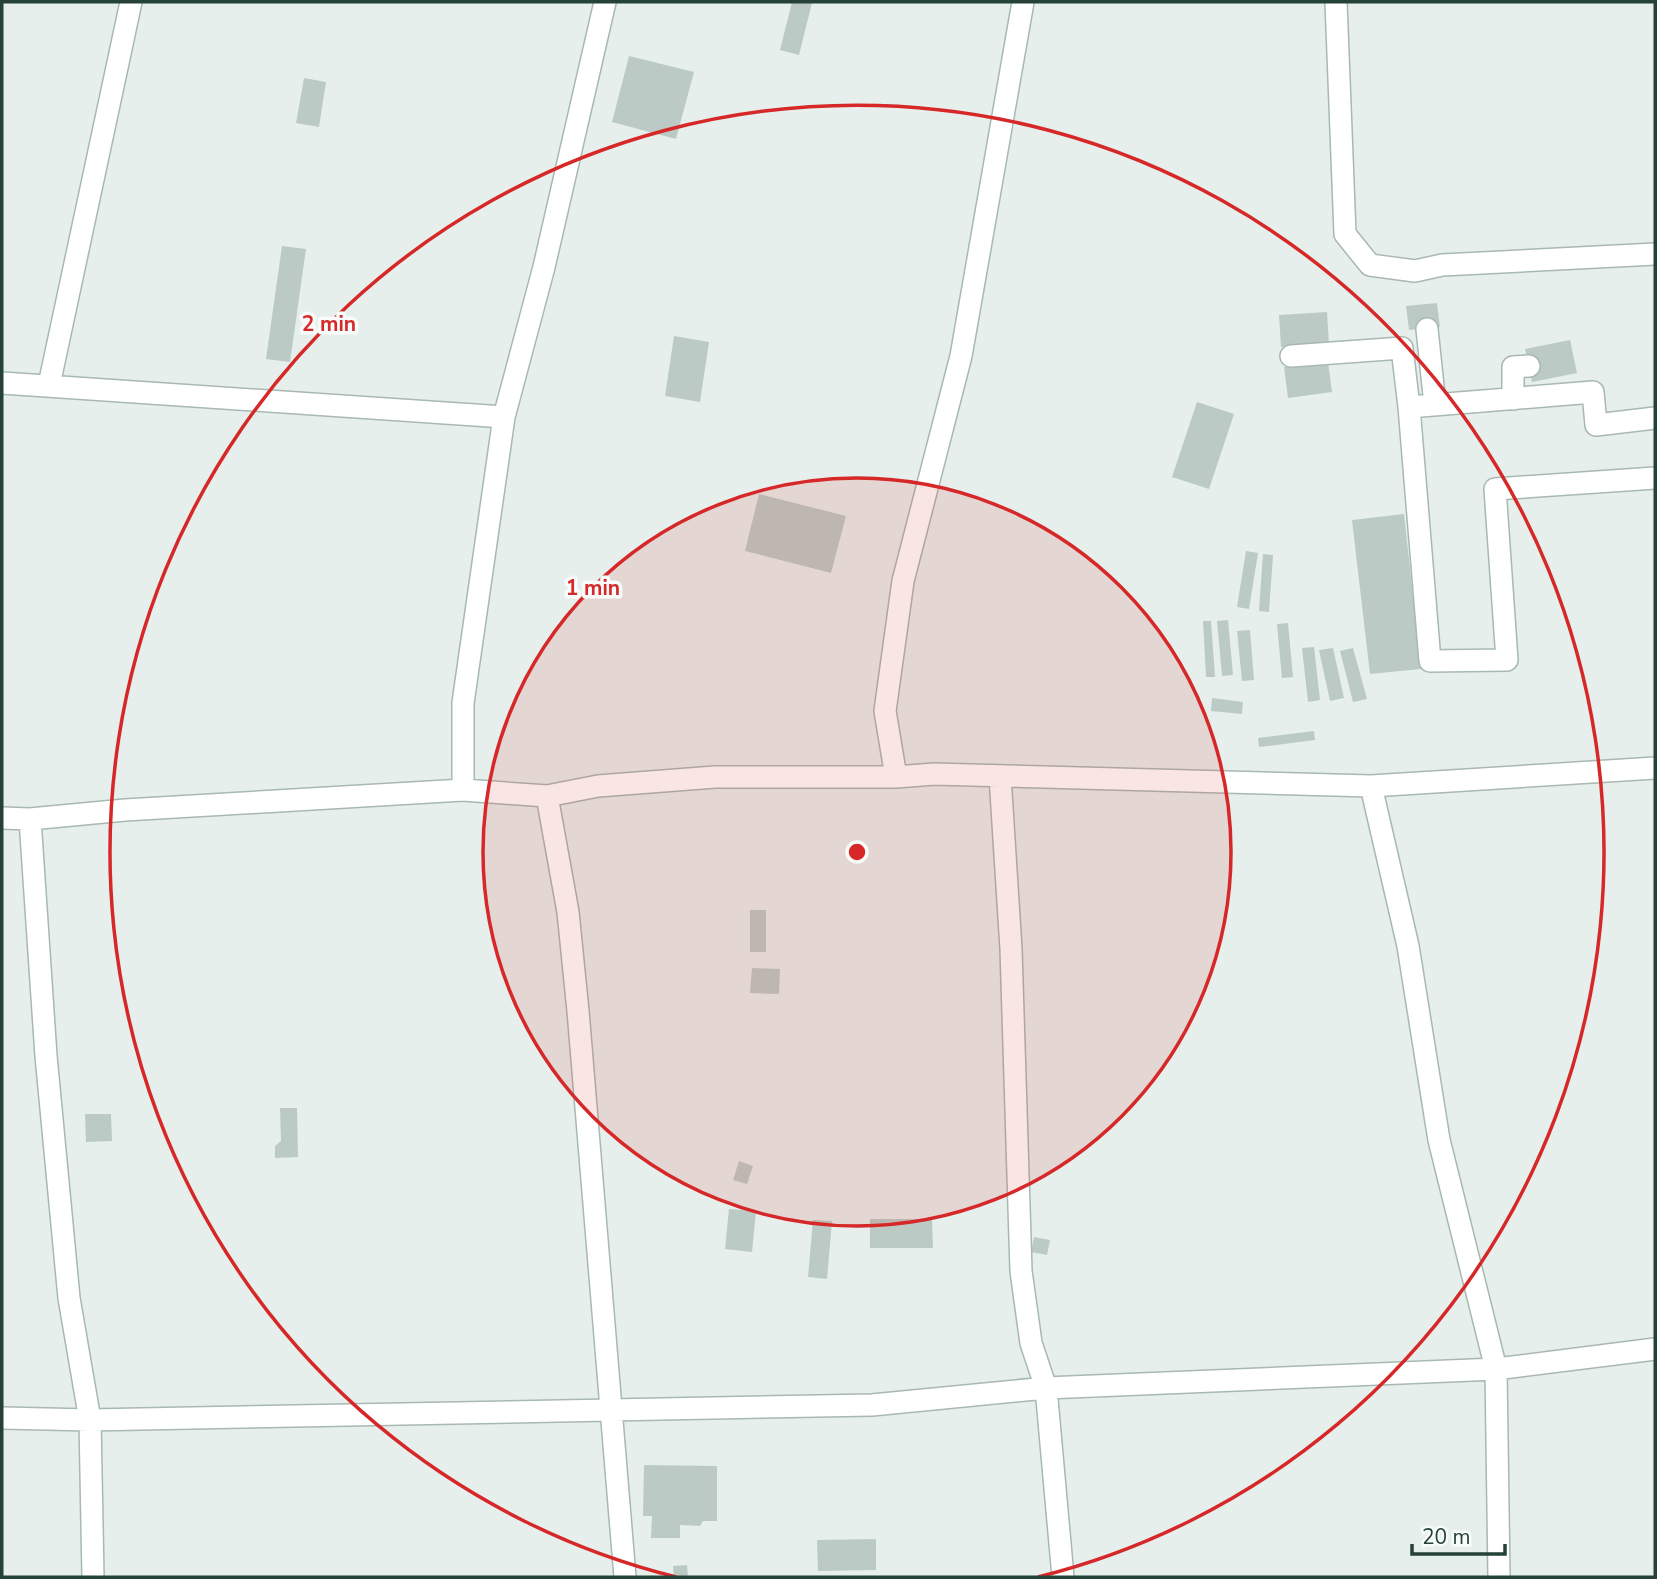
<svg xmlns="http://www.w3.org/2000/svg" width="1657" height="1579" font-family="'Nunito Sans',sans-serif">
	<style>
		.building { fill: #bbcac4 }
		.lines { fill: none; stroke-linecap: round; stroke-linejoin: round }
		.minor-casing { stroke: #a8b8b2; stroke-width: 24 }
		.minor { stroke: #fff; stroke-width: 21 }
		.ring { fill: none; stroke: #d62828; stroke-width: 3.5 }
		.centre { fill: #d62828; stroke: #f7fbf9; stroke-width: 3.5 }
		.ring-label { font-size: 21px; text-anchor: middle; font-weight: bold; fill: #d62828; stroke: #f7fbf9; stroke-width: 7; stroke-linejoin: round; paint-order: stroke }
	</style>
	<rect width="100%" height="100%" fill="#e6efeb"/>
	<path class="building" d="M792,2l20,1 -13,52 -19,-5z
		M629,56l65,16 -18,67 -64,-17z
		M304,78l22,4 -7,45 -23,-4z
		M282,246l24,3 -16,113 -24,-3z
		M1437,303l3,24 -31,3 -3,-24z
		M1327,312l2,32 -48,3 -2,-32z
		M674,336l35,6 -9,60 -35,-6z
		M1570,340l7,33 -45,9 -7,-33z
		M1328,362l4,30 -44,6 -4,-31z
		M1197,402l37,12 -25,75 -37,-12z
		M759,494l87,22 -15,57 -86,-22z
		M1404,514l17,155 -51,5 -18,-154z
		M1246,551l12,2 -9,56 -12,-2z
		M1263,554l10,1 -4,57 -10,-1z
		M1228,620l5,55 -11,1 -5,-55z
		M1203,621h8l4,56h-9z
		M1288,623l5,54 -11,1 -5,-54z
		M1250,630l4,50 -12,1 -5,-50z
		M1314,647l6,53 -12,2 -6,-54z
		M1333,648l11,50 -14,3 -11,-51z
		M1353,648l14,51 -14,3 -13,-51z
		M1212,698l31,4 -1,12 -31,-3z
		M1314,731l1,9 -56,7 -1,-9z
		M750,910h16v42h-16z
		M752,968l28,1 -1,25 -29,-1z
		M280,1108h17l1,49 -23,1v-12l6,-5z
		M85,1114h26l1,27 -26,1z
		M739,1161l14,5 -6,18 -14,-4z
		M729,1209l27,2 -4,41 -27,-3z
		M870,1219h62l1,29h-63z
		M813,1220l19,1 -5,58 -19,-2z
		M1034,1237l16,3 -3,15 -16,-3z
		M644,1465l73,1v55h-14l-3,5 -20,-1v13h-29l1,-22h-9z
		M876,1539v31l-58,1 -1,-31z
		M687,1565l1,12h-14l-1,-11z"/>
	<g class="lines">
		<g class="minor-casing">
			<path id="minor" d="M1336,2l9,232 25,31 45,6 27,-6 213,-11
				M1427,329l8,76
				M1291,356l111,-8 7,59
				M2,383l502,34
				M49,385l82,-383
				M1513,399v-32l16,-1
				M1655,418l-59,7 -3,-33 -184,15 21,254 77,-1 -12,-171 160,-11
				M1000,776l11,173 10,322 10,72 15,45 17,189
				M896,777l-11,-66 18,-130 58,-225 62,-354
				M1371,786l37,160 31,194 57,229 3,208
				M463,790v-87l41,-286 40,-150 61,-265
				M547,796l21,116 10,99 47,566
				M2,818l28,1 95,-9 338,-20 84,6 51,-10 117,-9h181l38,-3 437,12 284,-18
				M30,819l16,237 23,242 21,122 3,157
				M2,1418l88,2 782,-15 174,-17 450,-19 159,-20"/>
		</g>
		<use href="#minor" class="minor"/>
	</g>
	<circle cx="857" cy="852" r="374" fill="#d62828" fill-opacity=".12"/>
	<g class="ring">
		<circle cx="857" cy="852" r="374"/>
		<path d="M676 1577A747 747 0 1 1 1038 1577"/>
	</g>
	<circle cx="857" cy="852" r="10" class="centre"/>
	<g class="ring-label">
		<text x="329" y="331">2 min</text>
		<text x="593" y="595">1 min</text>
	</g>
	<rect width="1657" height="1579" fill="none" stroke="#24423a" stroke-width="7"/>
	<path d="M1412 1544v10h93v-10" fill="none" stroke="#24423a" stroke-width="3.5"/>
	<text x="1422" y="1544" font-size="21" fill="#24423a" stroke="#f7fbf9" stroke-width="5" paint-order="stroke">20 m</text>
</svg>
